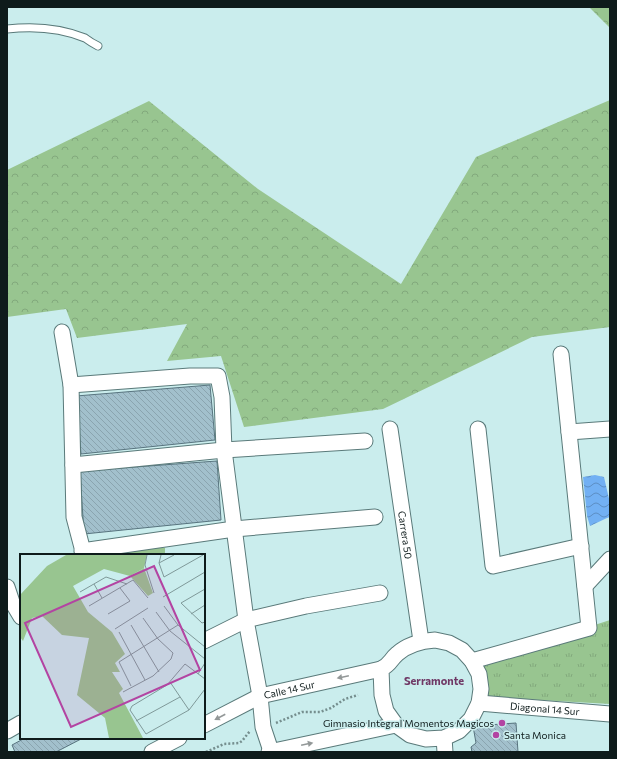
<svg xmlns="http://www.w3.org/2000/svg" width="617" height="759" font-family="Commissioner,sans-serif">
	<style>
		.forest { fill: url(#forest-crowns) }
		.park { fill: url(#park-tufts) }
		.garden { fill: #98c590 }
		.water { fill: url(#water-waves) }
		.building { fill: url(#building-back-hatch); stroke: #58747f }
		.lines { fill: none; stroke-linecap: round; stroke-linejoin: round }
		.service-casing { stroke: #5a7a7a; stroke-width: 9 }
		.minor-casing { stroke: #5a7a7a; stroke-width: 17 }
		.path { stroke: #758e8e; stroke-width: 2.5; stroke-dasharray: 2 2; stroke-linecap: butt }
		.service { stroke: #fff; stroke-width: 7 }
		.minor { stroke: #fff; stroke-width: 15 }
		.oneway { fill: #939898 }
		.poi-dot { fill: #b344a2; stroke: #caeded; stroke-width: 1.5 }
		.labels { text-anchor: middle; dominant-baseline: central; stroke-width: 3; stroke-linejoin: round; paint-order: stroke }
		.street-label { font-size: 10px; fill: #0e1b1b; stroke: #caeded }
		.poi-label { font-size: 10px; fill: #0e1b1b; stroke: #caeded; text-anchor: end }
		.neighbourhood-label { font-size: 11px; font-weight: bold; fill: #703966; stroke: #caeded }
		.inset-road { fill: none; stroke: #7f9999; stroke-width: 1 }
		.view { fill: #b344a2; fill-opacity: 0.15; stroke: #b344a2; stroke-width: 2 }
		.inset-edge { fill: none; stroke: #0e1b1b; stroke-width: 2 }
	</style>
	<defs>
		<pattern id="forest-crowns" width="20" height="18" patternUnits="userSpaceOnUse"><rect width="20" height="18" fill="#98c590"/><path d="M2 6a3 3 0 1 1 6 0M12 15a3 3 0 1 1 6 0" fill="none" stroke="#82a97c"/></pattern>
		<pattern id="park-tufts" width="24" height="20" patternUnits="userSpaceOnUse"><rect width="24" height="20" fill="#98c590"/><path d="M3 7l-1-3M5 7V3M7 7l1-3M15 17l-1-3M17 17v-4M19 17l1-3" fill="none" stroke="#82a97c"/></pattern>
		<pattern id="water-waves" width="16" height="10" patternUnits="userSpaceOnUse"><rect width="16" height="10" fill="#72b0f3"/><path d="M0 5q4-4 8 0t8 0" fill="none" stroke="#5c8ec4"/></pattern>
		<pattern id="building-back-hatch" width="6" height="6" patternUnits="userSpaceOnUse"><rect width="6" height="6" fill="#a2c0cc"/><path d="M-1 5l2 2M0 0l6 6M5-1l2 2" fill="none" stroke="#8aa4af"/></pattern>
	</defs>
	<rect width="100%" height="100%" fill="#caeded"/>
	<path class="forest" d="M589,7h21v21z
		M610,100v227l-78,10 -149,72 -139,18 -23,-71 -54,5 20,-37 -110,14 -11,-29 -59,8v-147l142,-69 109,88 143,95 75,-127z"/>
	<path class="park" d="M610,620v84l-126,-7 -6,-34z"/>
	<path class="garden" d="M146,548h19v7h-44v-5z"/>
	<path class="water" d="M595,475l9,2 6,26v14l-3,1 -17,8 -3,-10 -4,-39z"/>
	<path class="building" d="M210,385l5,55 -134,14 -5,-58z
		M217,461l4,59 -137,14 -4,-63z
		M516,723l2,29h-46l-1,-5 5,-4 -3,-17z
		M25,738h58l-27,14h-41l-3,-7z"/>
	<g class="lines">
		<g class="service-casing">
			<path id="service" d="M7,29c26,-3 54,-1 78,9 4,3 9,6 13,8"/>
		</g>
		<g class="minor-casing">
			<g id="minor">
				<path d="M62,332l9,53 3,132 10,38"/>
				<path d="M71,385l119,-9h28l4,21 2,53 22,170 14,76 3,31 8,24"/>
				<path id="s1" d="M390,429l31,212"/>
				<path d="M478,429l15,137 88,-20"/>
				<path d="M569,432l41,-3"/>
				<path d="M73,465l151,-15 141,-9"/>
				<path d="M82,551l152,-22 141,-12"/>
				<path d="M585,586l25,-27"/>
				<path d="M7,587l5,15 9,15"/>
				<path d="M435,640l14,3 13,7 10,11 7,13 2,15 -2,14 -8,16 -12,12 -15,7 -18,1 -16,-4 -14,-10 -10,-14 -4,-16 -1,-26c10,-5 9,-9 16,-15 11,-10 24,-13 38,-14z"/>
				<path d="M204,641l42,-21 60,-14 74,-13"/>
				<path d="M472,661l117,-33 -28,-274"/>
				<path id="s2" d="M479,703l131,11"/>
				<path id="s3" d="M204,725l56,-29 121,-27"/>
				<path d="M7,731l14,-8"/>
				<path d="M444,738l1,14"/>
				<path d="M152,752l27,-14"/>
				<path d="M269,752l127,-27"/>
			</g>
		</g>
		<path class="path" d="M276,723l26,-11h18l11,-4 14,-9 13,-4
			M206,752l18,-8 15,-1 3,-2 8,-10"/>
		<use href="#service" class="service"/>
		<use href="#minor" class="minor"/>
	</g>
	<defs><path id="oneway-solid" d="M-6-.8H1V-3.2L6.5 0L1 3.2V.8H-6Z"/></defs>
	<g class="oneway">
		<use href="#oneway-solid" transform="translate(343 677) rotate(168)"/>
		<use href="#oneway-solid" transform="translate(220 717) rotate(152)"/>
		<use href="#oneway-solid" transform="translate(307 744) rotate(-12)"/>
	</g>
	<g class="poi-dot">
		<circle cx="502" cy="723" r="4"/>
		<circle cx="496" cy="735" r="4"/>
	</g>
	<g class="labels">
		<g class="street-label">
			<text stroke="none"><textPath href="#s1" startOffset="107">Carrera 50</textPath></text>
			<text stroke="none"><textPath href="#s3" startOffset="93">Calle 14 Sur</textPath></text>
			<text stroke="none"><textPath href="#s2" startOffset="66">Diagonal 14 Sur</textPath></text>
		</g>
		<g class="poi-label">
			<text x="494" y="723">Gimnasio Integral Momentos Magicos</text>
			<text x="504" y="735" text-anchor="start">Santa Monica</text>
		</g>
		<g class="neighbourhood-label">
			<text x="434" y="680">Serramonte</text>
		</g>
	</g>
	<g transform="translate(20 554)">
		<rect width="185" height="185" fill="#caeded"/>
		<path d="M46,1h81l-3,13 -14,8 -26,-7 -31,17 15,26 24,20 13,22 -10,9 5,9h-8l11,17 -4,4 24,45h-34l-4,-20 -28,-23 12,-57 -27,-3 -20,-19 -10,2 -9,23 -3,-4v-42l27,-29z" fill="#98c590"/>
		<path d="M124,14l9,25 -5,3 -18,-20z" fill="#98c590"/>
		<path class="inset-road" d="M127,1l-2,10 9,28M141,1l-2,8 5,14 39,-22M139,9l15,-8M74,30l8,14M185,35l-24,14 21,20 3,-1M60,38l26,-15 21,7M143,43l42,-25M69,52l44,-26 15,18M144,52l14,19 27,22M136,58l14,19 35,28M88,60l22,-13 -10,-13M171,60l14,-9M111,71l28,47M95,75l33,-21M99,78l26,48M178,120l7,-11M185,125l-20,-15 -18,21 -35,21 -2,4 16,24 43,-24 16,-21M150,128l19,28M111,132l-12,-24 59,-37M103,138l30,-16 18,-17 2,-6 -15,-14 -15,-21M116,167l44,-24"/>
		<path class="view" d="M134,12l46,104 -129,57 -46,-104z"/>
		<rect width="185" height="185" class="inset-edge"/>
	</g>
	<rect width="617" height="759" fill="none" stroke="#0e1b1b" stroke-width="16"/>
</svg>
